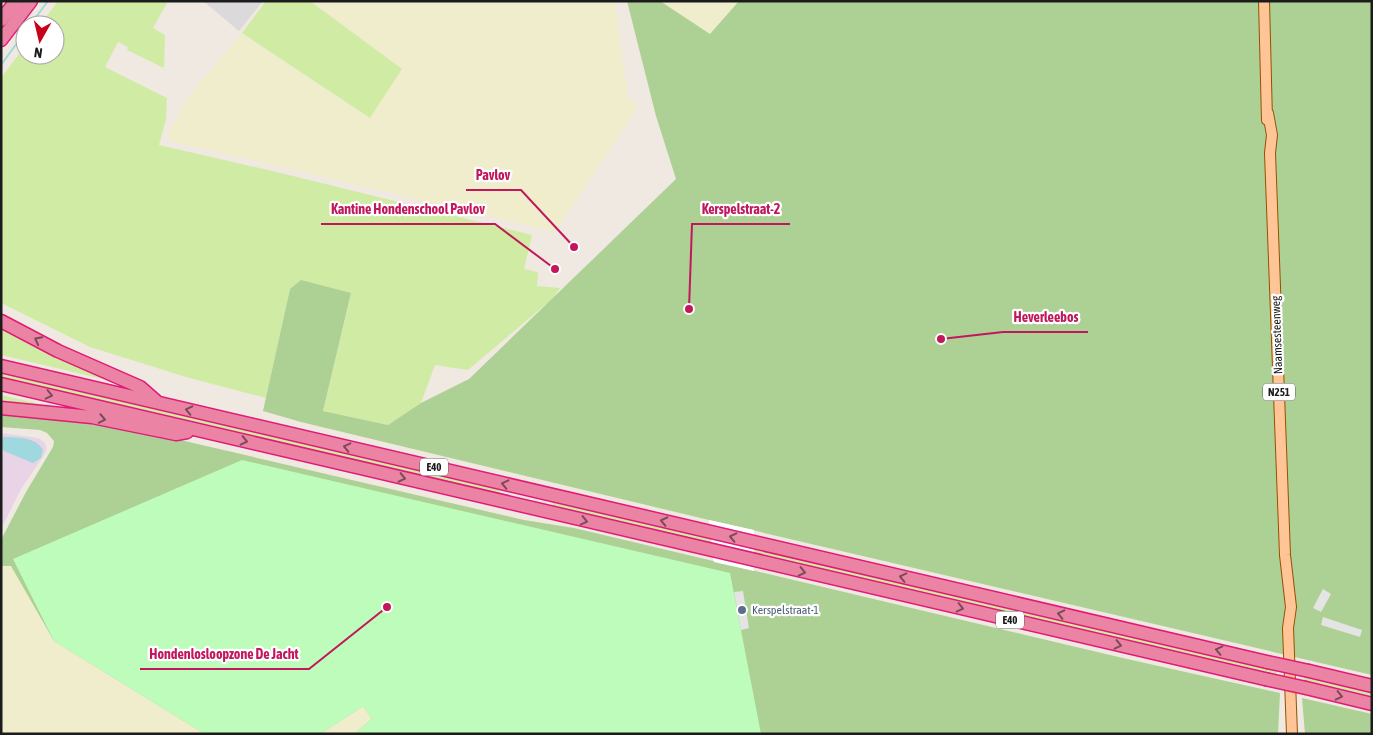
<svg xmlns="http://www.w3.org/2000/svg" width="1373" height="735" font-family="'Asap Condensed',sans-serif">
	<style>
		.residential { fill: #dbd9d9 }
		.industrial { fill: #e8d3e7 }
		.farmland { fill: #efedcb }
		.grass { fill: #d0eca4 }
		.forest { fill: #add094 }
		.park { fill: #befcbb }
		.parking { fill: #e4e4e4 }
		.water { fill: #9fd9df }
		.pier { fill: #fff }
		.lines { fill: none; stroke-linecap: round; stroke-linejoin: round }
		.stream { stroke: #9fd9df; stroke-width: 2 }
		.major-casing { stroke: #955100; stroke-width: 12 }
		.highway-casing { stroke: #e11a77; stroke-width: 15 }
		.major { stroke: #ffc596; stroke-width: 10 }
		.highway { stroke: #eb84a4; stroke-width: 12 }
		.highway-bridge-casing { stroke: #e11a77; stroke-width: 15; stroke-linecap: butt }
		.highway-bridge { stroke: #eb84a4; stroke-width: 12 }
		.oneway { stroke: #794b59 }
		.service-dot { fill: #5c6f8a; stroke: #fff; stroke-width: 2 }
		.labels { text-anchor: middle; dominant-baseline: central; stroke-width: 4.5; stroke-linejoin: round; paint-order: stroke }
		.shield { fill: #fff; stroke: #606060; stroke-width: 1 }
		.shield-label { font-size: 11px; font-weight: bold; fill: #1c1c1c }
		.street-label { font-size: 12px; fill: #1c1c1c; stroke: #fff }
		.service-label { font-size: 12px; fill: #4e5e75; stroke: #fff; text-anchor: start }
		.leader { fill: none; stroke: #c2185b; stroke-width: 2 }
		.callout-dot { fill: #c2185b; stroke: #fff; stroke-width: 2 }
		.callout-label { font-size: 14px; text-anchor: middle; font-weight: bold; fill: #c2185b; stroke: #fff; stroke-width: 4.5; stroke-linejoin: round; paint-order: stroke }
	</style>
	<rect width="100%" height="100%" fill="#efe9e1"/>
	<path class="residential" d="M203,1h60l-24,30z"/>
	<path class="industrial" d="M1,433l37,5 6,4 3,6 -3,7 -23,34 -20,40z"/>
	<path class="farmland" d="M310,1h305l13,97 8,5 -2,11 -79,118 -380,-90 -6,-3 -2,-3 14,-27 14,-21 47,-55 128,84 32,-48z
		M660,1h79l-29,33z
		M1,566h10l43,75 151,93h-204z
		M363,706l9,13 -18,15h-34z"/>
	<path class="grass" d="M58,1h110l-15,27 12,7 -1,33 -37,-18 1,-3 -10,-5 -13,25 62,31 -1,21 -7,26 126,29 247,61 -8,34 14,3 -1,14 23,2 -8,11 -84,71 -33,-5 -14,38 -33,22 -65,-14 28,-117 -61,-5 -24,109 -80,-21 -96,-30 -89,-44v-225l24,-32v9h30v-30h-15z
		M266,1h44l92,68 -32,49 -128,-85z
		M1,326l104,50 -2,3 -102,-24z
		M1,373l499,116 -1,5 -498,-116z
		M1,395l83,19 -83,-9z
		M553,502l177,41 -1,5 -176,-41z
		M743,546l534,125 -1,5 -532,-124z
		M1304,676l68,17v5l-69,-16z"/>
	<path class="forest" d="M627,1h33l50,33 29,-33h633v674l-663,-155 -408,-98 -38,-11 27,-122 11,-9 50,13 -28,118 65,14 33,-22 48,-24 207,-200 -20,-63z
		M1,413l73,8 102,18 348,81 50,8 553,131 153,34 -2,41h-924l18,-15 -9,-13 -43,28h-115l-151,-93 -43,-75h-10v-26l25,-48 27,-45 1,-6 -7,-8 -7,-3 -39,-3z
		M1302,698l70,16v20h-67z"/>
	<path class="park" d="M242,460l488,113 31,161h-407l18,-15 -9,-13 -43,28h-115l-151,-93 -41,-82z"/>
	<path class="parking" d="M1323,589l8,5 -10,18 -8,-4z
		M743,591l6,37 -8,2 -7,-38z
		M1323,617l39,13 -2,7 -39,-12z"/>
	<path class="water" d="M3,437c14,0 33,0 40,13l-2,8 -8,5 -29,-12 -3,-3v-8z"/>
	<path class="pier" d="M709,520l45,10v41l-40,-9z"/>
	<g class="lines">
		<path class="stream" d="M30,25l18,-24
			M1,65l24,-33"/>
		<g class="major-casing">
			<path id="major" d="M1264,1l3,119
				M1268,113l4,22 -2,18 15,402 6,52 -3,21 4,106"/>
		</g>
		<g class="highway-casing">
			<path id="highway" d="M1,20l15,-19
				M1,40l30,-39
				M1,321l57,30 82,36 16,14
				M1,366l1266,296
				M1,384l1264,295
				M1,408l91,9 84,17 11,-2
				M1309,671l63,15
				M1306,688l66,16"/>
		</g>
		<use href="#major" class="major"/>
		<use href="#highway" class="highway"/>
		<g class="highway-bridge-casing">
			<path id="highway-bridge" d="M1267,662l42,9
				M1265,679l41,9"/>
		</g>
		<use href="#highway-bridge" class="highway-bridge"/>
	</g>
	<defs><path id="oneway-chevron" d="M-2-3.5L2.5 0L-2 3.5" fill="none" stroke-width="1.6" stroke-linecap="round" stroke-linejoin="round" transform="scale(1.25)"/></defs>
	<g class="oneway">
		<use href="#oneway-chevron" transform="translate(38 340) rotate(-152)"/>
		<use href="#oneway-chevron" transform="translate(49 395) rotate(13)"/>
		<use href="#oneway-chevron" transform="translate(189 410) rotate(-167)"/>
		<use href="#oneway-chevron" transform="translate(102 419) rotate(11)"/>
		<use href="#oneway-chevron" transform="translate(244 441) rotate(13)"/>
		<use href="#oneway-chevron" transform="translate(347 447) rotate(-167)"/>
		<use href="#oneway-chevron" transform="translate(402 478) rotate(13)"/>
		<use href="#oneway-chevron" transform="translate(505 484) rotate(-167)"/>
		<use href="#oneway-chevron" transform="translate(584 521) rotate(13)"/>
		<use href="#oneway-chevron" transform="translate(664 521) rotate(-167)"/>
		<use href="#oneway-chevron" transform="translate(733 537) rotate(-167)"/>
		<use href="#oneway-chevron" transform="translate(802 572) rotate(13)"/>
		<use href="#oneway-chevron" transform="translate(903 577) rotate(-167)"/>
		<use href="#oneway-chevron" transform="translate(960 608) rotate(13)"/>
		<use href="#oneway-chevron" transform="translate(1061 614) rotate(-167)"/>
		<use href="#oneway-chevron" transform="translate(1118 645) rotate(13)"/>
		<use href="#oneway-chevron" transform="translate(1219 650) rotate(-167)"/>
		<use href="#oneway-chevron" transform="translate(1339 696) rotate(13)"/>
	</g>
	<circle class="service-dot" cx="742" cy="610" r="5"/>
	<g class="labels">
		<g class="shield">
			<rect x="1263" y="383.5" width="32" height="17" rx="4"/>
			<rect x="420" y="458.5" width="28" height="17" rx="4"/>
			<rect x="996" y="611.5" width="28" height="17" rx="4"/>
		</g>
		<g class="shield-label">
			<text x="1279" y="392">N251</text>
			<text x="434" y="467">E40</text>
			<text x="1010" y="620">E40</text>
		</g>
		<g class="street-label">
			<text transform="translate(1277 335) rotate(-92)">Naamsesteenweg</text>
		</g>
		<g class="service-label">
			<text x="752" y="610">Kerspelstraat-1</text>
		</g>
	</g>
	<path class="leader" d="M574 247L521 190H466M555 269L495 224H321M689 309L692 224H790M941 339L1003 332H1088M387 607L309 669H140"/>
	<g class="callout-dot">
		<circle cx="574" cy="247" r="5"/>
		<circle cx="555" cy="269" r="5"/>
		<circle cx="689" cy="309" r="5"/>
		<circle cx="941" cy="339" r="5"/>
		<circle cx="387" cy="607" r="5"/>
	</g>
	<g class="callout-label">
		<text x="493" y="180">Pavlov</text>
		<text x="408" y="214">Kantine Hondenschool Pavlov</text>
		<text x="741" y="214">Kerspelstraat-2</text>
		<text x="1046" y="322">Heverleebos</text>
		<text x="224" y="659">Hondenlosloopzone De Jacht</text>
	</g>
	<rect width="1373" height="735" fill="none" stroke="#1c1c1c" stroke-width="5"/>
	<g transform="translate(40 40) rotate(188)"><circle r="24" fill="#ffffff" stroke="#a4a4a4"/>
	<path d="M0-4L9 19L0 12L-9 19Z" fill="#c90019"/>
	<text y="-8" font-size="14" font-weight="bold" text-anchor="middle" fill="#1c1c1c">N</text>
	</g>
</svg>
